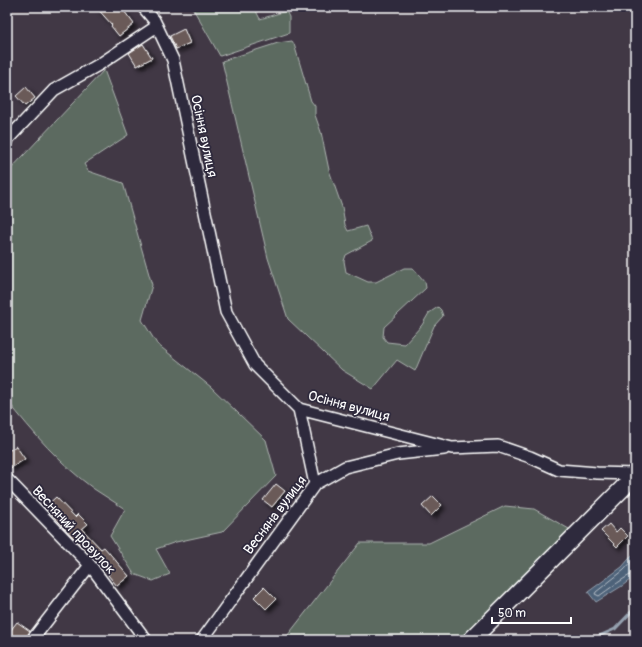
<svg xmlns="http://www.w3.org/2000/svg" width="642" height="647" font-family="Pangolin,sans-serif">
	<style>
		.green { fill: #5b6a60; stroke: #adb4b0 }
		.water { fill: #4e6279; stroke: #95a1af }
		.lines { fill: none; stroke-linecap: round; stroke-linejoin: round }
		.shore { stroke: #b8c0c9; stroke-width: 1 }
		.stream { stroke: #95a1af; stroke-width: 3 }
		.building { fill: #6a5a58; stroke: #fff; filter: url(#shadow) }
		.street-casing { stroke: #fff; stroke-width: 14 }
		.secondary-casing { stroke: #fff; stroke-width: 19 }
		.street { stroke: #2f2a3d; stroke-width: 11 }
		.secondary { stroke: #2f2a3d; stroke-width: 16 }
		.labels { text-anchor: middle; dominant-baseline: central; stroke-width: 3.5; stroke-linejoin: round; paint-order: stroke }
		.street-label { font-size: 14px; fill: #fff; stroke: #2f2a3d }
	</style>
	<defs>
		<filter id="shadow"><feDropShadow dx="3.5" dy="3.5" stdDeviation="2" flood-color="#0009"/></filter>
	</defs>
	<rect width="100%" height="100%" fill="#413845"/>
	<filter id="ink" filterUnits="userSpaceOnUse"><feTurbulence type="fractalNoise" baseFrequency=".025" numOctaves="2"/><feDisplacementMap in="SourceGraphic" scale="8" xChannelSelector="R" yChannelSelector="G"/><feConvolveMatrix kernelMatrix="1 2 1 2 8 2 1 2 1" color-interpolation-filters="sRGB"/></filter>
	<g filter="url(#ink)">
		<path class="green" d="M192,7h62l6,12 26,-8 3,6v16l-69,23z
			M292,41l2,3 17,57 4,5v9l6,17 8,38 13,37 3,18 3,6 18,-5 6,15 -26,14 -2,6 2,11 22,10h8l28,-14h9l12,14 1,6 -42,39 -1,10 4,5 18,2 17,-19 7,-12 9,-6 3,3 2,6 -9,10 -19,45 -18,-11 -24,29 -31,-19 -54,-51 -20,-61 -46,-197 56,-18z
			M104,70l24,65 -44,29 4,7 35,12 29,102 -10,35 15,24 54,43 55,53 10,36 -54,56 -46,10 -20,7 14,25 -17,7 -19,-7 -24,-38 15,-27c-10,-7 -21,-13 -31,-20 -34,-25 -61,-56 -87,-89v-227z
			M505,506l29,3 35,20 -27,28 -22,28 -41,41 -18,14h-177l76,-97h69z"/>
		<path class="water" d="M635,552v24l-13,10 -26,16 -8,-10 34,-25z"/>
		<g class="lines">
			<path class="shore" d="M635,558l-11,12 -28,22 -1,2 4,2c6,-4 31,-23 36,-23"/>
			<path class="stream" d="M590,640l25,-11 20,-21"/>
		</g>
		<path class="building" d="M96,7h25l13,17 -15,12 -8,-10 1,-1z
			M184,29l6,14 -14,6 -6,-13z
			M143,44l9,14 -15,8 -8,-13z
			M26,87l9,11 -10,8 -9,-10z
			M16,446l9,13 -14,9 -4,-6v-10z
			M276,484l9,7 -13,16 -9,-7z
			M433,496l9,9 -11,11 -9,-10z
			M56,497l19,20 3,-3 10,10 -6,5 19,20 3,-2 25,29 -12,10 -9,-11 2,-2 -22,-23 -2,1 -41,-44z
			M609,524l7,8 4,-4 8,8 -11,11 -16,-16z
			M264,587l12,12 -10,10 -12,-12z
			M17,622l13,9 -5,9h-18v-5z"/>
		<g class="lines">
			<g class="street-casing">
				<path id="street" d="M143,7l11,13 19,40 53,252 29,53 44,44 153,39 46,-2 32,11 29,13 38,3 37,1
					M7,140l47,-50 46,-26 57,-38
					M299,409l16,75
					M7,479l83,86 56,75
					M32,640l58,-75
					M202,640l113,-156 30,-17 53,-13 46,-5"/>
			</g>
			<g class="secondary-casing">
				<path id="secondary" d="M471,640l152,-152 12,-15"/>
			</g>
			<use href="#street" class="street"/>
			<use href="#secondary" class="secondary"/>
		</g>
	</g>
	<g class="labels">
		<g class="street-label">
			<text transform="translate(204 136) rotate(78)">Осіння вулиця</text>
			<text transform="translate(349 406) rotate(15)">Осіння вулиця</text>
			<text transform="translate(275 515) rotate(-53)">Весняна вулиця</text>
			<text transform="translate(74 530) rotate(47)">Весняний провулок</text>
		</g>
	</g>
	<rect width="642" height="647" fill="none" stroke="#2f2a3d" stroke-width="24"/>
	<rect x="12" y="12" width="618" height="623" fill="none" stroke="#fff" stroke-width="1.5" filter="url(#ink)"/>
	<path d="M492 617v6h79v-6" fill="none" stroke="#ffffff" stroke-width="2"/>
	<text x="498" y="617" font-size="12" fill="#ffffff" stroke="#2f2a3d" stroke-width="3" paint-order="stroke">50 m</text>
</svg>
